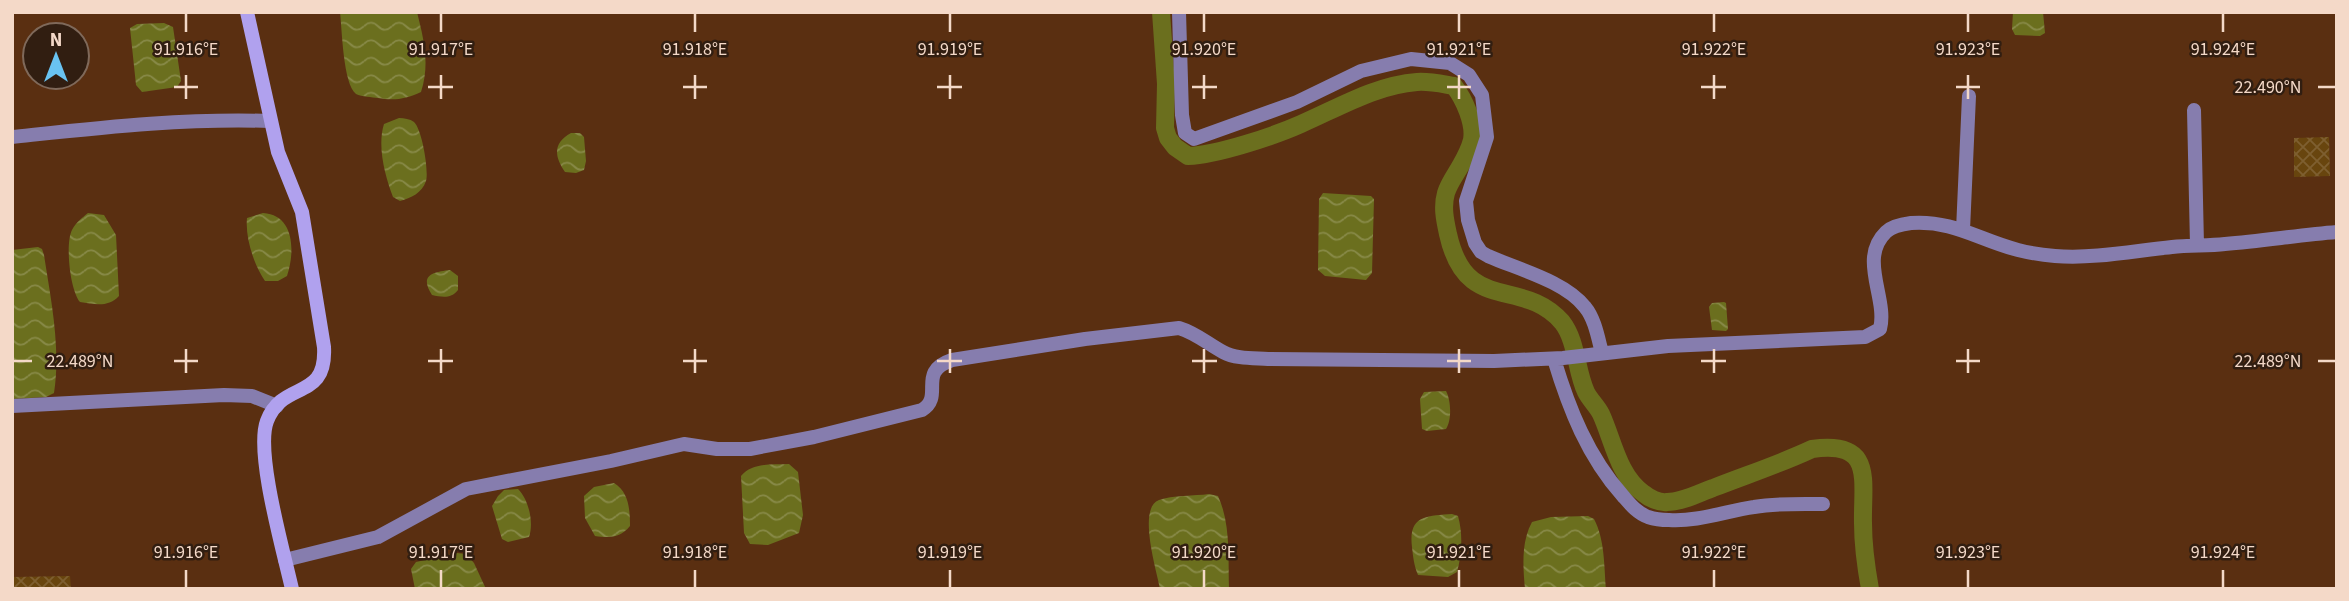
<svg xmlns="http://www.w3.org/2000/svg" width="2349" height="601" font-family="'Source Sans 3',sans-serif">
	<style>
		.water { fill: url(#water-waves) }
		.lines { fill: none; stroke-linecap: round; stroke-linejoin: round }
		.canal { stroke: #6b6f1e; stroke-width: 18 }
		.building { fill: url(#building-cross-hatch) }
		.street { stroke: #867dae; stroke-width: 14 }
		.secondary { stroke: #b0a1ee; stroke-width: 14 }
		.ticks { fill: none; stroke: #f4d9c8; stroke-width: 2.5 }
		.ticks-label { font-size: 18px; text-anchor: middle; fill: #f4d9c8; stroke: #311e11; stroke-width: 5; stroke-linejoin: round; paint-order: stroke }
	</style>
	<defs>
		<pattern id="water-waves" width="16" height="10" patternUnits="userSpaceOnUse" patternTransform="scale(1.75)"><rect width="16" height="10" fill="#6b6f1e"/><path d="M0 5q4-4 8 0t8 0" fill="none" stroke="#888a48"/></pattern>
		<pattern id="building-cross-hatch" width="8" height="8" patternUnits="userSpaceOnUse" patternTransform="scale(1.75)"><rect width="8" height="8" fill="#68450e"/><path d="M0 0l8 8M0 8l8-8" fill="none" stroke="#7e5f30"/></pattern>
	</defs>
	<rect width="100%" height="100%" fill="#5a2f11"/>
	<path class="water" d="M340,12h77c7,28 13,52 4,80 -15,7 -27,9 -43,6 -6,-1 -16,-1 -22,-4 -13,-10 -14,-65 -16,-82z
		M2013,12h30l2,21 -5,3 -25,-1 -3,-6z
		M164,23l9,4 8,54 -4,6 -35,5 -6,-7 -6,-57 7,-4z
		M399,118c5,0 11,1 15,4 8,7 15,49 12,59 -4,12 -15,17 -26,20l-7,-4c-8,-21 -16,-51 -9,-73z
		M571,133h9l4,4 2,24 -2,9 -8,3 -11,-1c-11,-16 -12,-29 6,-39z
		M1323,193l48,3 3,3 -2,74 -6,7 -41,-4 -7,-6 1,-71z
		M88,213l16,2 12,20 3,61c-11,12 -25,8 -39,6 -10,-12 -15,-58 -8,-72 4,-8 10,-12 16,-17z
		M263,213c32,2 32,39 24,63l-9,5h-13c-11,-16 -20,-43 -18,-63z
		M38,247l4,2 2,6c7,45 17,93 10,138l-8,4 -34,2v-149z
		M450,270l8,6v14c-7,9 -16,7 -26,5 -13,-20 1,-23 18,-25z
		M1724,302l2,1 2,26 -2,2 -14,-1 -3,-23 3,-4z
		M1446,391c5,9 6,29 0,38l-19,2 -5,-2 -2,-30 4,-7z
		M789,464l9,8 5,43 -4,18 -31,12 -18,-1 -6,-11 -3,-57c12,-14 31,-11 48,-12z
		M614,483c15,9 16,27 16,43 -10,12 -20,12 -35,10l-10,-18 -1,-22 10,-9z
		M518,489c11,11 16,34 11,48l-21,5 -6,-3 -10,-33 6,-10 6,-6z
		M1209,494l9,2c13,28 10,63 11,93h-69c-3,-18 -23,-81 -1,-89 13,-5 36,-4 50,-6z
		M1452,514l6,2c5,17 4,39 -1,56l-9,5 -30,-2c-4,-9 -5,-19 -6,-28 -4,-32 15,-31 40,-33z
		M1588,516l6,3c11,21 10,47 12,70h-81c-2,-22 -4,-47 7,-67l19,-5z
		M457,553l9,1 8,9 12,26h-71l-4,-20 5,-7z"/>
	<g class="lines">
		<path class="canal" d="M1161,12l5,72 -1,44 3,10 7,9 13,9c29,-1 86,-20 113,-32 37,-16 75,-39 116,-42 12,-1 25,2 37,4 10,13 21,37 18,54 -2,8 -7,18 -11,25 -5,9 -12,18 -15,28 -4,14 -1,27 2,41 18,82 74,42 114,88 15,19 14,49 24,70 4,8 11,14 15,22 12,26 17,61 42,79 6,5 16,10 24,9 15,0 32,-9 46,-14 33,-13 67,-24 99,-39 63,-9 50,31 51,74 0,23 3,44 7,66"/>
	</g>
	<path class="building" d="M2329,137l1,39 -36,1v-39z
		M70,576l1,13h-59v-12z"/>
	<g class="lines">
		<path class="street" d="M1179,12l3,103 3,18 9,6 103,-37 64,-31 50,-12 39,4 19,12 13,20 5,42 -21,64 2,19 7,23 6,9 7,4c29,13 77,25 97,51 10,12 13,31 17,46
			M2194,110l3,135
			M12,137c86,-9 171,-19 258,-16
			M1963,230l6,-134
			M1554,359c15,50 34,98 69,137 7,8 14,17 25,21 6,2 15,3 21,3 28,2 57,-9 85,-13 23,-4 46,-3 69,-3
			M12,406l212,-11 28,1 25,10
			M285,560l93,-23 88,-48 145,-28 73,-17 33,5h33l64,-12 108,-27c23,-14 -6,-38 30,-50l133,-21 94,-11c17,5 29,16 44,24 13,7 30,6 45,7l226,2 69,-3 105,-12 197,-9 15,-8c8,-31 -22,-70 6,-97 6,-6 17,-8 25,-9 42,-3 68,17 107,27 12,3 25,5 37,6 39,3 78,-5 117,-9 18,-2 36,-1 53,-3 38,-3 74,-9 112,-12"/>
		<path class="secondary" d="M247,12l31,140 24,60 22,135c3,55 -41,32 -57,74 -12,31 17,132 25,168"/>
	</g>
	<path class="ticks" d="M186,14v18M441,14v18M695,14v18M950,14v18M1204,14v18M1459,14v18M1714,14v18M1968,14v18M2223,14v18M186,75v24M441,75v24M695,75v24M950,75v24M1204,75v24M1459,75v24M1714,75v24M1968,75v24M174,87h24M428,87h25M683,87h24M937,87h25M1192,87h25M1447,87h24M1701,87h25M1956,87h24M2318,87h17M186,349v24M441,349v24M695,349v24M950,349v24M1204,349v24M1459,349v24M1714,349v24M1968,349v24M14,361h18M174,361h24M428,361h25M683,361h24M937,361h25M1192,361h25M1447,361h24M1701,361h25M1956,361h24M2318,361h17M186,570v17M441,570v17M695,570v17M950,570v17M1204,570v17M1459,570v17M1714,570v17M1968,570v17M2223,570v17"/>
	<g class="ticks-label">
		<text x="186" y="55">91.916°E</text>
		<text x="441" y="55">91.917°E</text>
		<text x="695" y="55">91.918°E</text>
		<text x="950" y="55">91.919°E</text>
		<text x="1204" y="55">91.920°E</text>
		<text x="1459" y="55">91.921°E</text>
		<text x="1714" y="55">91.922°E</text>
		<text x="1968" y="55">91.923°E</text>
		<text x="2223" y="55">91.924°E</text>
		<text x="2268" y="93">22.490°N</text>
		<text x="80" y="367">22.489°N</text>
		<text x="2268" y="367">22.489°N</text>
		<text x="186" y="558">91.916°E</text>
		<text x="441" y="558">91.917°E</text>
		<text x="695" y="558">91.918°E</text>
		<text x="950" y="558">91.919°E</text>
		<text x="1204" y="558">91.920°E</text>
		<text x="1459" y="558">91.921°E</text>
		<text x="1714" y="558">91.922°E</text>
		<text x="1968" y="558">91.923°E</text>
		<text x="2223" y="558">91.924°E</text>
	</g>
	<rect width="2349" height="601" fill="none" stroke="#f4d9c8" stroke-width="28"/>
	<g transform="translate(56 56)"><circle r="33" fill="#311e11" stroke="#7f695a" stroke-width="2"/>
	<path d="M0-5L12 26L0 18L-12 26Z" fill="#69c3f1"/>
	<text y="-10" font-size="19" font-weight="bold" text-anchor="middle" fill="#f4d9c8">N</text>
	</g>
</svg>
